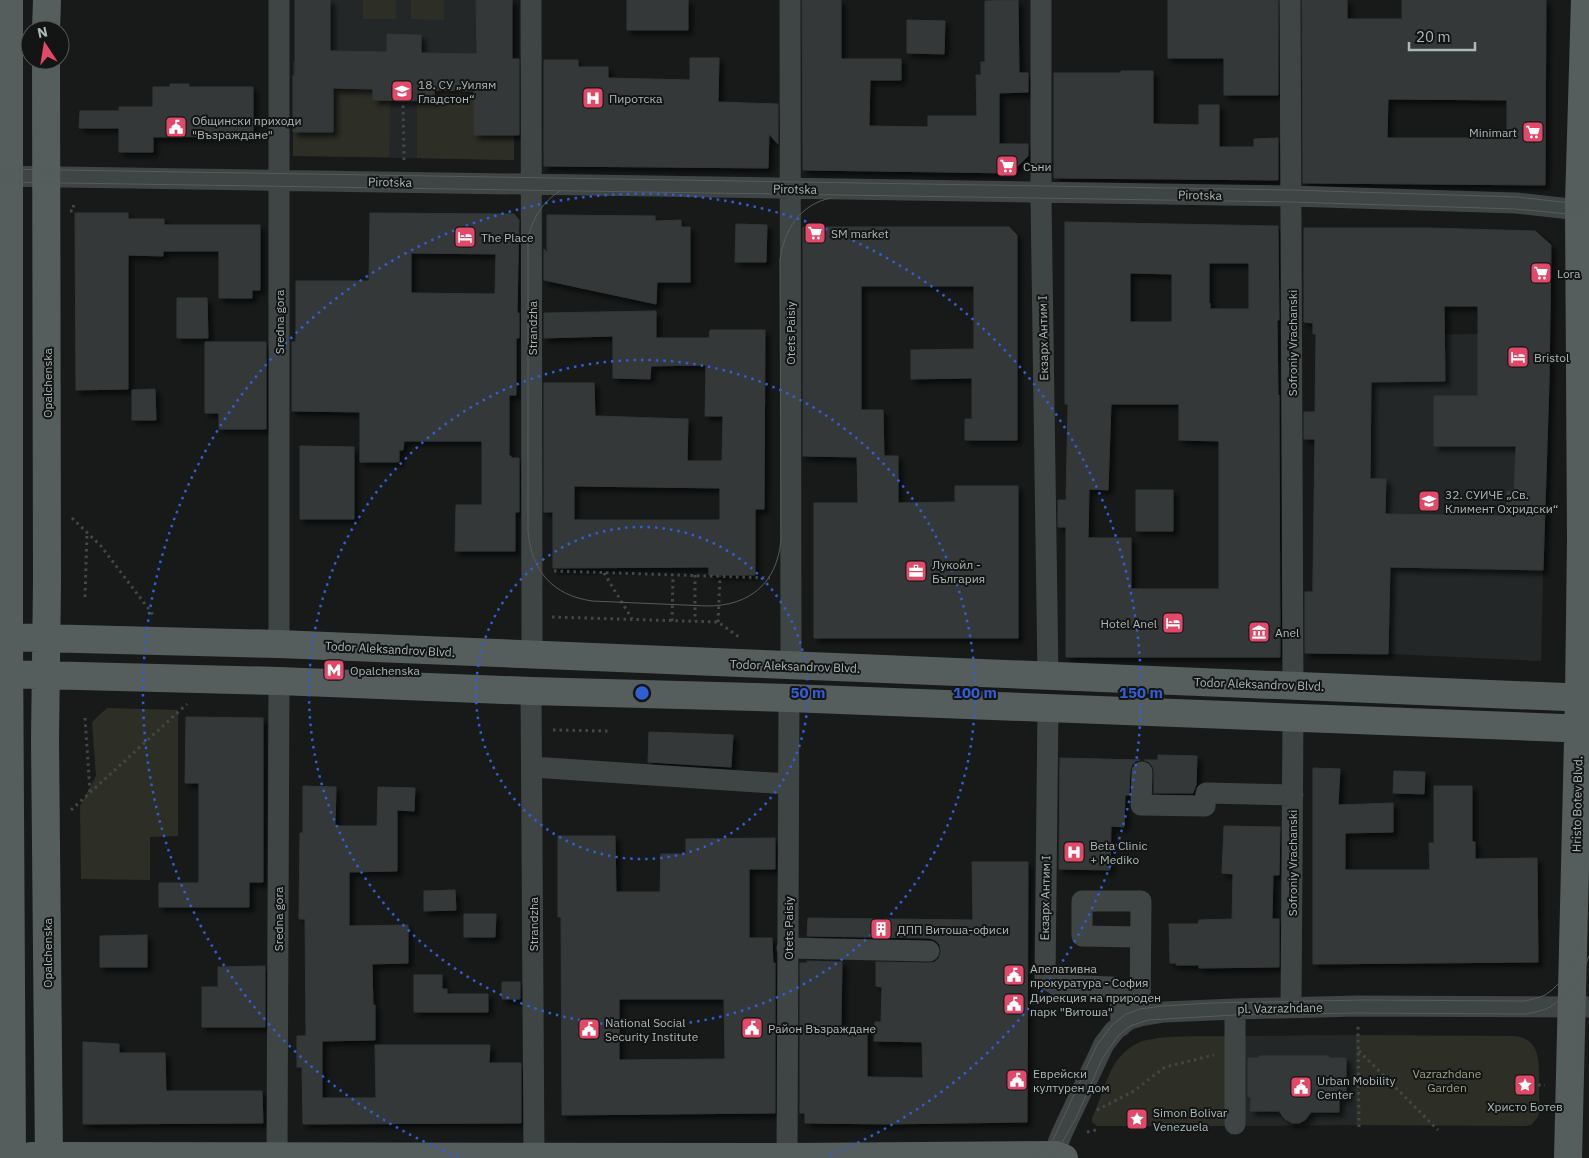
<svg xmlns="http://www.w3.org/2000/svg" width="1589" height="1158" font-family="'IBM Plex Sans',sans-serif">
	<style>
		.built { fill: #242727 }
		.green { fill: #2d2f27 }
		.building { fill: #353939; stroke: #333636; fill-rule: evenodd; filter: url(#shadow) }
		.lines { fill: none; stroke-linecap: round; stroke-linejoin: round }
		.path { stroke: #424847; stroke-width: 3; stroke-dasharray: 2.5 4; stroke-linecap: butt }
		.minor { stroke: #3f4444; stroke-width: 21 }
		.major { stroke: #565e5d; stroke-width: 28 }
		.tram { stroke: #555c5b; stroke-width: 1 }
		.ring { fill: none; stroke: #325ed3; stroke-width: 2.5; stroke-dasharray: 2.5 5 }
		.labels { text-anchor: middle; dominant-baseline: central; stroke-width: 4; stroke-linejoin: round; paint-order: stroke }
		.poi-label { font-size: 12px; fill: #acb9b6; stroke: #131515; text-anchor: start }
		.street-label { font-size: 12px; fill: #acb9b6; stroke: #131515 }
		.park-label { font-size: 12px; fill: #9ca285; stroke: #131515 }
		.centre { fill: #325ed3; stroke: #131515; stroke-width: 2.5 }
		.ring-label { font-size: 15px; text-anchor: middle; font-weight: bold; fill: #325ed3; stroke: #131515; stroke-width: 4; stroke-linejoin: round; paint-order: stroke }
	</style>
	<defs>
		<filter id="shadow"><feDropShadow dx="4.5" dy="4.5" stdDeviation="2.5" flood-color="#0009"/></filter>
	</defs>
	<rect width="100%" height="100%" fill="#181a1a"/>
	<path class="built" d="M295,0h218l-1,1v105h2v54l-221,-4v-95h2z
		M1479,334l-1,62h-44v49h82l-2,46 31,2 -4,168 -153,-7 -77,-1 5,-316z
		M1356,1035v90l-126,1v-90z"/>
	<path class="green" d="M363,0h33v19h-33z
		M411,0h33v20l-33,-1z
		M333,88l40,1v11h17l-1,57 -96,-1v-24l28,2 12,-2z
		M434,90l40,1v44l12,1 28,-1v25l-97,-2v-58l17,1z
		M107,708l71,2v126l-28,1v43l-69,-1 -1,-73 16,-30 -4,-54z
		M1356,1035l155,1c31,1 28,27 28,50 0,10 1,21 -1,31l-7,8 -6,1 -169,-1z
		M1230,1036v90h-133l-5,-4v-4c8,-17 13,-37 22,-53 6,-10 16,-19 26,-23 21,-8 66,-5 90,-6z"/>
	<path class="building" d="M295,0h35v51l57,1v-18l34,1v18l56,1 -1,-54h36v59h7v76h-45v-44l-40,-1v11l-61,-1v-11l-40,-1v44h-40v-57l2,2z
		M627,0h61v30h-61z
		M802,0h39v59h60v21h-31l-1,46 59,1v-11h49l-1,-41h5v-13h4v-61l33,-1 1,73h9v19l-29,1v51h29v12l-17,17 -208,-3z
		M1168,0h110v95h-54v-37h-56z
		M1302,0h45v19h55v-19h144l-1,185 -242,-2zM1388,99l119,1v38h-120z
		M907,20l38,1 -1,33 -37,-1z
		M690,58h29l-1,44 60,2v40l-9,-10 -1,34 -224,-2v-106h34v7h30v11l82,2z
		M1121,71h32v53l46,1v-20h20v42h35v-8l24,-1v42l-224,-2v-105h67z
		M170,84h19v3h64v49l-100,1v15h-34v-24h-40l1,-17h39v-4h34v-20h17z
		M75,213h53v6h36v6h96v65h-8v8h-33v-47h-56v5l-35,-1v134l-52,1z
		M370,213l144,1 5,6 -2,93h2v25h-3v57h-7v61h2v2h8v54h-4v39h-60l1,-46h26v-64h-78l-1,9h-4v12h-39v-50l-68,-1v-69h3l1,-3v-58h73zM411,253l85,1 -1,40 -84,-1z
		M547,215l108,1v5l26,-1v7h9v55h-33l-1,22 -112,-24v-31l3,4z
		M1065,222l213,4 1,94h-2l1,76 1,-1v17l1,245h-214v-130h-8v-27h8l2,-96h-3zM1209,263h40v46h-39v-6h-1zM1130,273l42,1v48h-42zM1111,404h68v36l40,1v148h-88v-51h-43l1,-49 19,1z
		M736,224l31,1 -1,37h-31z
		M803,227h206l8,8v205h-52v-21h7v-41l-61,1v-29l63,-1v-63h-113v124h22l1,46h14v47l57,-1v-16h63v152h-204v-135h44l-1,-46 -54,-1z
		M1304,228h126l105,3 16,14 -2,138 -6,187 -153,-3 -2,87 -83,-1v-61h8l2,-153h-11v-27h11l1,-78h-3v-11l-9,-1zM1444,306h34v90h-44v50h82l-2,46 -7,-1 -1,25 -121,-2 1,-35h-16l1,-97 74,-1z
		M177,298h30l1,40h-31z
		M656,311v27h53l1,-8h55l-1,179h-9v66h-46v-8l-156,1v-56h-9v-129h50l1,33 93,3 -1,42h35l1,-45h-18l1,-51 -55,1 -1,13 -37,-1v-42l-69,2v-25zM574,486l146,2v32h-146z
		M205,342h61v87h-47v-16h-14z
		M155,389l1,31h-24v-30z
		M300,446l54,1v72h-54z
		M1136,490h37v41h-37z
		M186,717l77,1v164h-14v25h-90v-24h40v-100h-14z
		M649,732l84,3 -2,32 -83,-5z
		M1158,755l39,1 -1,29 -3,8h-39v-21l-1,-5 -4,-5 -5,-2h14z
		M1060,758l80,2 -4,1 -4,4 -2,6 -1,24h-4l-1,32 -13,-1 -1,44 -51,-1z
		M1313,768l27,1 -2,36 55,-2v29l-48,1v37h85l-1,-27h5v-57h38v56h3v17l62,-1 1,104 -225,2z
		M1394,771l31,1 -1,22 -31,-1z
		M303,786l33,1 -1,39h42l1,-39 37,1 -1,23 -17,-1v61l-48,1v54l59,-1v38l-36,1 1,41h2v35l-53,1v57h54l-1,-53h115l-1,18h32v60l-218,1 -1,-57h-5v-31h9l-1,-117h-6l1,-86h3z
		M1224,826l56,1 -1,48h-6l-1,44h7v48l-80,1v-3h-23v-2h-6l-1,-39h29l1,-4 33,-1 1,-45 -11,-1z
		M558,836h57l1,56h44l1,-38h25v-15l89,-1v31h-26v69h23l1,25h2v150l-213,2 -1,-198h-3zM619,999h105l1,60 -106,1z
		M972,862h56l-1,260 -140,2 -82,-1v-10h-5v-150h7v-2l35,1 -1,64h26v51l56,1 -1,-36 -48,-1 1,-19h6l1,-35 -6,-1v-24l53,1 6,-1 4,-4 2,-6 -1,-7 -5,-5 -6,-2 -122,-2 1,-18 165,2z
		M455,890l1,20 -32,1v-20z
		M464,914h32l-1,23h-31z
		M147,935v32h-47v-31z
		M265,966v61h-63v-40h16v-20z
		M414,975h28v14h5v5h41v18h-74z
		M502,982h18v17h-18z
		M83,1042l36,2v9h46l1,38h96l1,32 -180,1z
		M1259,1056h70v2h17v40h-7v14h-28l-6,8 -6,3h-7l-7,-4 -6,-8h-29l1,-14h-3v-39h12z"/>
	<g class="lines">
		<path class="path" d="M403,99l1,62
			M70,211h3l1,-9
			M72,518l29,28 53,70
			M554,571l216,7
			M604,573l28,46
			M695,575v46
			M85,597l2,-65
			M552,617l166,5 21,15
			M672,621l1,-46
			M718,622l2,-46
			M85,718l5,74
			M553,730l57,1
			M71,810l116,-106
			M1358,1027l1,102
			M1359,1051l79,79
			M1525,1085h20
			M1097,1110l37,-19 31,-24 49,-12
			M1087,1132l9,-2"/>
		<path class="minor" d="M531,0l1,656
			M790,0l1,666
			M1041,0v199l7,477
			M1290,0l3,686
			M0,176l1291,20 225,7 73,8
			M279,644v-644
			M531,691l3,467
			M1048,707l-3,270 4,4 7,4 56,2 8,6 1,33
			M532,767l256,17
			M1142,772l-1,33 64,1 1,-13 87,2
			M1139,937l-57,-1v-35h59l-1,115
			M787,948l142,3
			M1291,1007l2,-289
			M1235,1124v-115
			M1058,1156v-13l4,-10 42,-89 10,-13 15,-12 11,-3 24,-4 71,-3 123,-3 231,1
			M277,1158l2,-477
			M787,1158l2,-460"/>
		<path class="major" d="M9,0v638l3,520
			M46,30l1,-30
			M46,60l1,523 -2,157 4,418
			M0,637l279,7 1310,54
			M0,674l279,7 252,10 258,7 800,31
			M31,1156l756,1 269,-2 8,3
			M1568,1158l11,-460 2,-158 -2,-336 6,-204"/>
		<path class="tram" d="M0,169l1291,21 226,7 72,8
			M0,182l1291,20 225,7 73,7
			M560,191c-17,10 -27,27 -32,46v295c4,39 24,63 64,69l115,5c43,0 70,-23 74,-66l-1,-280c4,-30 20,-56 51,-62
			M1583,946l6,-146
			M1036,1158l17,-18 44,-95 15,-20 14,-11 14,-5 22,-3 49,-3 155,-3 159,1c7,-2 14,-3 20,-6 20,-12 30,-36 39,-57
			M1053,1158l23,-40 26,-59 16,-23 12,-10 18,-6 87,-5 123,-2 168,1c8,-2 17,-3 24,-7 18,-11 32,-31 39,-51
			M1579,1158l4,-187"/>
	</g>
	<g class="ring">
		<circle cx="642" cy="693" r="166"/>
		<circle cx="642" cy="693" r="333"/>
		<path d="M459 1157A499 499 0 1 1 825 1157"/>
	</g>
	<defs>
		<g id="school-square" transform="scale(1.125)"><rect x="-9" y="-9" width="18" height="18" rx="4" fill="#e24969" stroke="#131515"/><path d="M0-5L7-2L0 1L-7-2ZM-4 1L0 2.5L4 1V4Q0 6-4 4Z" fill="#fff"/></g>
		<g id="hospital-square" transform="scale(1.125)"><rect x="-9" y="-9" width="18" height="18" rx="4" fill="#e24969" stroke="#131515"/><path d="M-5-5h3v3.5h4V-5h3V5h-3V1.5h-4V5h-3Z" fill="#fff"/></g>
		<g id="civic-square" transform="scale(1.125)"><rect x="-9" y="-9" width="18" height="18" rx="4" fill="#e24969" stroke="#131515"/><path d="M-.6-6.5H3V-4.5H.6V-3L4-1V1h2V6H-6V1h2V-1L-.6-3ZM-1.2 2.5V6h2.4V2.5Z" fill="#fff"/></g>
		<g id="supermarket-square" transform="scale(1.125)"><rect x="-9" y="-9" width="18" height="18" rx="4" fill="#e24969" stroke="#131515"/><path d="M-6-5.5h2.5l.6 2H6L4.5 2H-2.5L-4.4-4H-6ZM-1.5 3.2a1.3 1.3 0 1 0 .1 0ZM3 3.2a1.3 1.3 0 1 0 .1 0Z" fill="#fff"/></g>
		<g id="hotel-square" transform="scale(1.125)"><rect x="-9" y="-9" width="18" height="18" rx="4" fill="#e24969" stroke="#131515"/><path d="M-6-4.5h1.5V1H6V5H4.5V3h-9V5H-6ZM-4 0a1.8 1.8 0 1 1 3.6 0ZM.5 0V-2.5h3Q6-2.5 6 0Z" fill="#fff"/></g>
		<g id="office-square" transform="scale(1.125)"><rect x="-9" y="-9" width="18" height="18" rx="4" fill="#e24969" stroke="#131515"/><path d="M-6-3h4V-5.5h4V-3h4V5H-6ZM-1-4.5V-3h2v-1.5ZM-6 0V1H6V0Z" fill="#fff"/></g>
		<g id="museum-square" transform="scale(1.125)"><rect x="-9" y="-9" width="18" height="18" rx="4" fill="#e24969" stroke="#131515"/><path d="M0-6L6-3V-2H-6V-3ZM-5-1h2V3h-2ZM-1-1h2V3h-2ZM3-1h2V3H3ZM-6 4H6V6H-6Z" fill="#fff"/></g>
		<g id="metro-square" transform="scale(1.125)"><rect x="-9" y="-9" width="18" height="18" rx="4" fill="#e24969" stroke="#131515"/><path d="M-5.5 5V-5H-3L0 0L3-5H5.5V5H3V-.5L0 4L-3-.5V5Z" fill="#fff"/></g>
		<g id="building-square" transform="scale(1.125)"><rect x="-9" y="-9" width="18" height="18" rx="4" fill="#e24969" stroke="#131515"/><path d="M-4-6H4V6H1V3H-1V6H-4ZM-2.5-4.3h1.7v1.8h-1.7ZM.8-4.3h1.7v1.8H.8ZM-2.5-1h1.7V.8h-1.7ZM.8-1h1.7V.8H.8Z" fill="#fff"/></g>
		<g id="sight-square" transform="scale(1.125)"><rect x="-9" y="-9" width="18" height="18" rx="4" fill="#e24969" stroke="#131515"/><path d="M0-6L1.8-2.2L6-1.7L2.9 1.2L3.7 5.4L0 3.3L-3.7 5.4L-2.9 1.2L-6-1.7L-1.8-2.2Z" fill="#fff"/></g>
	</defs>
	<g fill-rule="evenodd">
		<use href="#school-square" x="402" y="91"/>
		<use href="#hospital-square" x="593" y="98"/>
		<use href="#civic-square" x="176" y="127"/>
		<use href="#supermarket-square" x="1533" y="132"/>
		<use href="#supermarket-square" x="1007" y="166"/>
		<use href="#supermarket-square" x="815" y="233"/>
		<use href="#hotel-square" x="465" y="237"/>
		<use href="#supermarket-square" x="1541" y="273"/>
		<use href="#hotel-square" x="1518" y="357"/>
		<use href="#school-square" x="1429" y="501"/>
		<use href="#office-square" x="916" y="571"/>
		<use href="#hotel-square" x="1173" y="623"/>
		<use href="#museum-square" x="1259" y="632"/>
		<use href="#metro-square" x="334" y="670"/>
		<use href="#hospital-square" x="1074" y="852"/>
		<use href="#building-square" x="881" y="929"/>
		<use href="#civic-square" x="1014" y="975"/>
		<use href="#civic-square" x="1014" y="1004"/>
		<use href="#civic-square" x="752" y="1028"/>
		<use href="#civic-square" x="589" y="1029"/>
		<use href="#civic-square" x="1017" y="1080"/>
		<use href="#sight-square" x="1525" y="1085"/>
		<use href="#civic-square" x="1301" y="1087"/>
		<use href="#sight-square" x="1137" y="1119"/>
	</g>
	<g class="labels">
		<g class="poi-label">
			<text x="418" y="84">18. СУ „Уилям<tspan x="418" dy="14">Гладстон“</tspan></text>
			<text x="609" y="98">Пиротска</text>
			<text x="192" y="120">Общински приходи<tspan x="192" dy="14">"Възраждане"</tspan></text>
			<text x="1517" y="132" text-anchor="end">Minimart</text>
			<text x="1023" y="166">Съни</text>
			<text x="831" y="233">SM market</text>
			<text x="481" y="237">The Place</text>
			<text x="1557" y="273">Lora</text>
			<text x="1534" y="357">Bristol</text>
			<text x="1445" y="494">32. СУИЧЕ „Св.<tspan x="1445" dy="14">Климент Охридски“</tspan></text>
			<text x="932" y="564">Лукойл -<tspan x="932" dy="14">България</tspan></text>
			<text x="1157" y="623" text-anchor="end">Hotel Anel</text>
			<text x="1275" y="632">Anel</text>
			<text x="350" y="670">Opalchenska</text>
			<text x="1090" y="845">Beta Clinic<tspan x="1090" dy="14">+ Mediko</tspan></text>
			<text x="897" y="929">ДПП Витоша-офиси</text>
			<text x="1030" y="968">Апелативна<tspan x="1030" dy="14">прокуратура - София</tspan></text>
			<text x="1030" y="997">Дирекция на природен<tspan x="1030" dy="14">парк "Витоша"</tspan></text>
			<text x="605" y="1022">National Social<tspan x="605" dy="14">Security Institute</tspan></text>
			<text x="768" y="1028">Район Възраждане</text>
			<text x="1033" y="1073">Еврейски<tspan x="1033" dy="14">културен дом</tspan></text>
			<text x="1317" y="1080">Urban Mobility<tspan x="1317" dy="14">Center</tspan></text>
			<text x="1525" y="1106" text-anchor="middle">Христо Ботев</text>
			<text x="1153" y="1112">Simon Bolivar<tspan x="1153" dy="14">Venezuela</tspan></text>
		</g>
		<g class="street-label">
			<text transform="translate(390 182) rotate(1)">Pirotska</text>
			<text transform="translate(795 189) rotate(1)">Pirotska</text>
			<text transform="translate(1200 195) rotate(1)">Pirotska</text>
			<text transform="translate(279 322) rotate(-90)">Sredna gora</text>
			<text transform="translate(532 328) rotate(-90)">Strandzha</text>
			<text transform="translate(790 333) rotate(-90)">Otets Paisiy</text>
			<text transform="translate(1043 338) rotate(-91)">Екзарх Антим I</text>
			<text transform="translate(1292 343) rotate(-90)">Sofroniy Vrachanski</text>
			<text transform="translate(47 383) rotate(-90)">Opalchenska</text>
			<text transform="translate(390 649) rotate(3)">Todor Aleksandrov Blvd.</text>
			<text transform="translate(795 666) rotate(2)">Todor Aleksandrov Blvd.</text>
			<text transform="translate(1259 684) rotate(2)">Todor Aleksandrov Blvd.</text>
			<text transform="translate(1577 804) rotate(-89)">Hristo Botev Blvd.</text>
			<text transform="translate(1292 863) rotate(-90)">Sofroniy Vrachanski</text>
			<text transform="translate(1045 898) rotate(-89)">Екзарх Антим I</text>
			<text transform="translate(278 919) rotate(-90)">Sredna gora</text>
			<text transform="translate(533 924) rotate(-90)">Strandzha</text>
			<text transform="translate(788 928) rotate(-90)">Otets Paisiy</text>
			<text transform="translate(47 953) rotate(-90)">Opalchenska</text>
			<text transform="translate(1280 1008) rotate(-1)">pl. Vazrazhdane</text>
		</g>
		<g class="park-label">
			<text x="1447" y="1073">Vazrazhdane<tspan x="1447" dy="14">Garden</tspan></text>
		</g>
	</g>
	<circle cx="642" cy="693" r="8" class="centre"/>
	<g class="ring-label">
		<text x="808" y="698">50 m</text>
		<text x="975" y="698">100 m</text>
		<text x="1141" y="698">150 m</text>
	</g>
	<g transform="translate(45 45) rotate(348)"><circle r="24" fill="#131515" stroke="#505755"/>
	<path d="M0-4L9 19L0 12L-9 19Z" fill="#e24969"/>
	<text y="-8" font-size="14" font-weight="bold" text-anchor="middle" fill="#acb9b6">N</text>
	</g>
	<path d="M1409 42v8h66v-8" fill="none" stroke="#acb9b6" stroke-width="2.5"/>
	<text x="1416" y="42" font-size="15" fill="#acb9b6" stroke="#131515" stroke-width="4" paint-order="stroke">20 m</text>
</svg>
